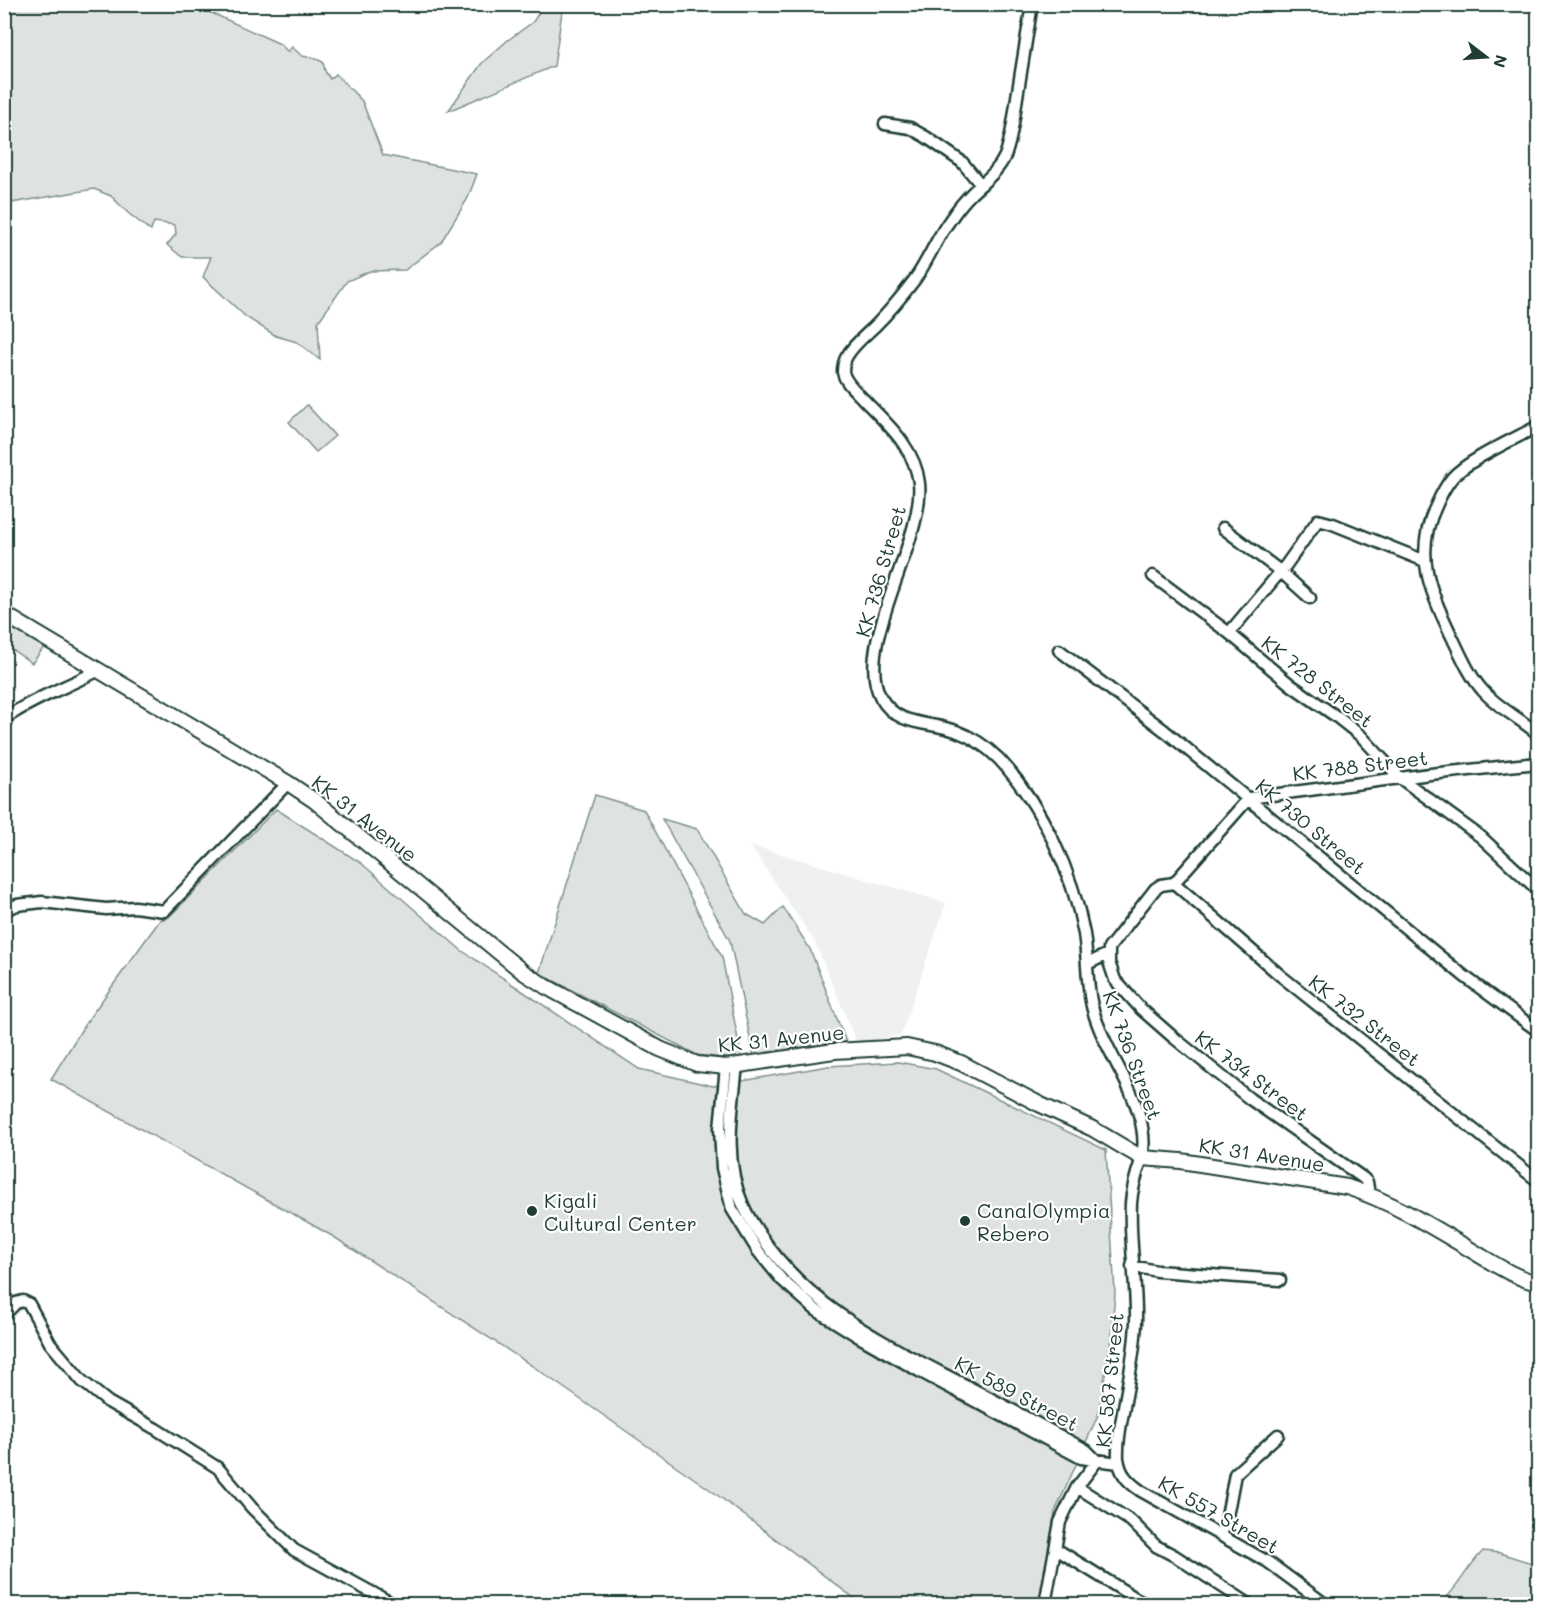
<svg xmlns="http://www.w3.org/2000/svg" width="1543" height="1609" font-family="Mali,sans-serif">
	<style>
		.built { fill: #eef1f0 }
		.green { fill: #dee3e2; stroke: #7e908b; stroke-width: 1.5 }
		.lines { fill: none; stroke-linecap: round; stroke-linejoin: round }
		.minor-casing { stroke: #1f3d34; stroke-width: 15 }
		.major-casing { stroke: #1f3d34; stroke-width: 18 }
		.minor { stroke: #fff; stroke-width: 10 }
		.major { stroke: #fff; stroke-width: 14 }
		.poi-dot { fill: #1f3d34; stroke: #fff; stroke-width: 2 }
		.labels { text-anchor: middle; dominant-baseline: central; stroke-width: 4.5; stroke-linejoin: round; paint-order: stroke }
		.street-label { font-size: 20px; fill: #1f3d34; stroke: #fff }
		.poi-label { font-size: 20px; fill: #1f3d34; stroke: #fff; text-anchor: start }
	</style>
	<rect width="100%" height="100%" fill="#fff"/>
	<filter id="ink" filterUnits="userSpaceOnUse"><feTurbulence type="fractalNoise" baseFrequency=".0167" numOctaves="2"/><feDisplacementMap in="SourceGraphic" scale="12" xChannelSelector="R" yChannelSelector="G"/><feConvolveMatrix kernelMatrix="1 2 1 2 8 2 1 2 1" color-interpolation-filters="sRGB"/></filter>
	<g filter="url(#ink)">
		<path class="built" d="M750,845l196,58 -45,132 -44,8 -42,-101z"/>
		<path class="green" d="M192,4l88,40 8,8 4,-5 10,9 12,2 9,4 2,9 5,8 6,-5 26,27 21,54 94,19 -9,24 -27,44 -36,28 -35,1 -23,10 -29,41 2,38 -23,-18 -21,-6 -30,-19 -43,-40 8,-20h-29l-15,-12 9,-11 -1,-9 -21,-3 -3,9 -23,-18 -17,-17 -17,-7 -89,15v-88l4,-2 -1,-52 -4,-5 1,-52z
			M544,4l19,1 -9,61 -106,45 34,-48 26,-23 25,-18z
			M307,405l28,31 -19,16 -27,-30z
			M4,616l45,25 -17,22 -27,-18z
			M595,795l49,15 78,147 20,103 -45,-5 -158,-82z
			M276,809l85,54 100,87 178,119 74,17 115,-20 70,-4 38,7 170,81 9,144 -5,53 -12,68 -43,97 -14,83 -4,9h-185l3,-5 -143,-108 -178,-124 -200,-130 -283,-158 34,-55 75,-104 9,-3z
			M662,819l35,10 49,85 19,11 18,-18 27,42 36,93 -92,15 -24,-116z
			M1483,1551l17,2 38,12v39h-98c18,-15 26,-36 43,-53z"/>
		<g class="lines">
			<g class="minor-casing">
				<path id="minor" d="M1032,4c-5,31 -10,62 -15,93 -3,20 -5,41 -12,59 -7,16 -22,26 -34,38 -8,8 -15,17 -21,26 -14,19 -22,41 -35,59 -12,16 -25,32 -39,46 -9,9 -22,19 -29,31 -3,5 -4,11 -4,16 2,11 13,19 20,27 23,24 52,48 56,84 6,58 -67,163 -38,215 16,29 48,23 75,33 16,6 31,16 43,28 42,45 74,114 85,175 4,25 2,51 9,76 10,36 34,66 45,101 5,16 8,34 3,50 -5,14 -9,27 -10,42 -2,40 6,79 5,119 -1,28 -7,57 -12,85 -3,17 -7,33 -6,51 2,16 10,24 23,33l127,71 57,42
					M885,124l25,4 16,9 36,25 19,23
					M1538,426c-23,13 -69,33 -86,52 -7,8 -12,19 -16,28 -24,50 -4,89 18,135 8,17 17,37 30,51 16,17 37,27 54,42
					M1223,528l57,43 30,27
					M1153,576l76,57 62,52 46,32 24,19 39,42 81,59 57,53
					M1229,633l57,-68 32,-45 15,4 92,37
					M1059,650l106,81 299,245 74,55
					M4,719c30,-21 63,-32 95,-49
					M1174,883l107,93 257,205
					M4,910l13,-5 25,-3 64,7 29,-2 29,4 124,-128
					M1087,964l21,-10
					M737,1066c-5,45 -14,95 6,139 4,10 10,19 16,28 49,75 125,110 202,150 42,22 83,44 125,67l11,11
					M726,1067l-6,61 2,40 10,41 26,42 24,29 34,30 43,27 60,34 162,87 38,5
					M1369,1194l-2,-12 -4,-4 -113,-79 -77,-62 -32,-28 -26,-29 -6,-18v-14l46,-59 6,-4 13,-2 75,-85 181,-24 108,-11
					M1132,1266l25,5 123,9
					M4,1315l12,-12 7,-2 6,3 21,39 32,38 26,21 48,27 62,39 34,40 42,42 99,54
					M1077,1487l54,34 25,25 19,10 74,48
					M1221,1535l5,-13 9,-48 43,-39
					M1056,1549l89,55
					M1045,1604l15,-82 17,-35 20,-26"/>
			</g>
			<g class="major-casing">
				<path id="major" d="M4,614l284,169 27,18 208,171 22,14 115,63 37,15 29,3 108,-16 73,-4 28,6 26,10 78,41 54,25 49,29 39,3 166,26c46,15 87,41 129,66 20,12 39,25 62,30"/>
			</g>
			<use href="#minor" class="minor"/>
			<use href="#major" class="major"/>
		</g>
	</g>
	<g class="poi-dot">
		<circle cx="532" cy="1211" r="6"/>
		<circle cx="965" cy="1221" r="6"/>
	</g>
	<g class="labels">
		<g class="street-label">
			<text transform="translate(880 571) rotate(-74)">KK 736 Street</text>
			<text transform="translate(1318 681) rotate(38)">KK 728 Street</text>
			<text transform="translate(1360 765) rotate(-7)">KK 788 Street</text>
			<text transform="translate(365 818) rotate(38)">KK 31 Avenue</text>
			<text transform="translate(1311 826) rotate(40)">KK 730 Street</text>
			<text transform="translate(1365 1020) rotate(38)">KK 732 Street</text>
			<text transform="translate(781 1038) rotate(-6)">KK 31 Avenue</text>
			<text transform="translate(1133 1055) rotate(70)">KK 736 Street</text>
			<text transform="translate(1252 1075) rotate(37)">KK 734 Street</text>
			<text transform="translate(1262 1154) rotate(9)">KK 31 Avenue</text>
			<text transform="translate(1109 1380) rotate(-84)">KK 587 Street</text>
			<text transform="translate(1017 1393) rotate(28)">KK 589 Street</text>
			<text transform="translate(1219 1514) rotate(30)">KK 557 Street</text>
		</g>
		<g class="poi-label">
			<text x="544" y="1200">Kigali<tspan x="544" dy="23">Cultural Center</tspan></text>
			<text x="977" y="1210">CanalOlympia<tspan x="977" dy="23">Rebero</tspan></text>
		</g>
	</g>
	<rect width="1543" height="1609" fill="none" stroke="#fff" stroke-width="24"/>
	<rect x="12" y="12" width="1519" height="1585" fill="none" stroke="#1f3d34" stroke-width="2" filter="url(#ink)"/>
	<g transform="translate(1486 57) rotate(107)" stroke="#ffffff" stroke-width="4.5" paint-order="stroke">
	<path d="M0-4.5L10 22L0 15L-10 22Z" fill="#1f3d34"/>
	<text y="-9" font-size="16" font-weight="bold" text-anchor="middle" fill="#1f3d34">N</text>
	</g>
</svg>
